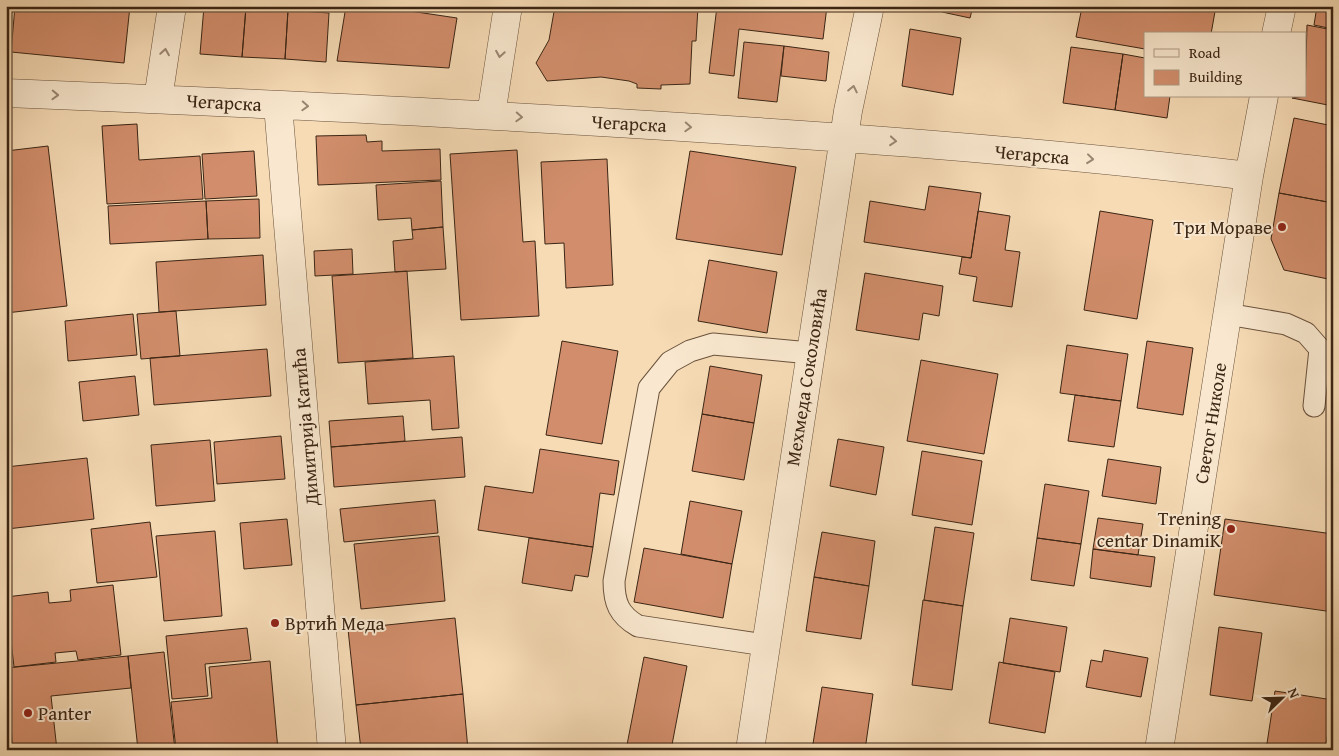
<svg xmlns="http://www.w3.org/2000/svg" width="1339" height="756" font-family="'Gentium Book Plus',serif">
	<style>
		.building { fill: #d28e6c; stroke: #3b2514 }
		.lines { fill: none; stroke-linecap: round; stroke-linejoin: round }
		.service-casing { stroke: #6a523c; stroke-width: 23 }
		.minor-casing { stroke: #6a523c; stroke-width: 29 }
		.service { stroke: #f9e8cf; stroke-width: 21 }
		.minor { stroke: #f9e8cf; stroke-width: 28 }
		.oneway { stroke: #9a8672 }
		.poi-dot { fill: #8f2418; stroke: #f9e8cf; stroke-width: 2 }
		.labels { text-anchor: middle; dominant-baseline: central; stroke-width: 4; stroke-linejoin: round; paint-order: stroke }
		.street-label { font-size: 19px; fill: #3b2514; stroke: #f9e8cf }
		.poi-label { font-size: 19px; fill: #3b2514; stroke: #f9e8cf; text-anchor: end }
	</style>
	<rect width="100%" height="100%" fill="#f6dbb5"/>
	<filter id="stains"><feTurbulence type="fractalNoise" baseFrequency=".004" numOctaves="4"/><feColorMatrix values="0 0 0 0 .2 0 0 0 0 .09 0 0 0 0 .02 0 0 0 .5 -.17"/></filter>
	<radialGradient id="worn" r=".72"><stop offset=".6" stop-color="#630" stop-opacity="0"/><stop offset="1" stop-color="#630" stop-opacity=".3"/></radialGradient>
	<path class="building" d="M15,6h115l-6,57 -113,-11z
		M204,6l42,1 -4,50 -42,-3z
		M346,6h30l81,12 -8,50 -112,-7z
		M555,6l143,1 -2,34h-4l-2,43 -29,1v4l-24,-1v-4l-8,-3 -28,-4 -54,4 -11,-18 13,-23z
		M717,6h110l-4,33 -84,-10 -5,47 -25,-3z
		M943,6h30l-3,12 -28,-6z
		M1104,6h112l-5,28h-66v15l-69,-12 6,-30 21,3z
		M1317,6h16v23l-19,-4z
		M246,7l42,3 -3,49 -43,-2z
		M288,10l41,3 -3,49 -41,-3z
		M1307,25l26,5v76l-41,-8 13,-2z
		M910,29l51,9 -8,57 -51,-9z
		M744,42l40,4 -7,56 -39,-4z
		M784,46l45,6 -3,29 -45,-5z
		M1071,47l52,7 -8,56 -52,-7z
		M1123,54l22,4v38h25l-3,22 -52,-8z
		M1294,118l39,8v77l-54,-10z
		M137,124l2,36 61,-4 3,43 -96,5 -5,-78z
		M366,135l1,7 15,-1v10l58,-2 1,31 -123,5 -2,-49z
		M48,146l19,160 -61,7v-162z
		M517,150l6,92 12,-1 4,75 -78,4 -11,-166z
		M254,151l3,45 -52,3 -3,-45z
		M690,151l106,16 -14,88 -106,-16z
		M607,159l6,126 -47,3 -2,-45 -19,1 -4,-82z
		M441,181l2,46 -31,3 -1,-12 -33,2 -2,-35z
		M929,186l52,7 -10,65 -107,-16 6,-41 55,9z
		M1279,193l54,10v77l-49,-10 -13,-31z
		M259,199l1,39 -52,1 -2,-38z
		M206,201l2,38 -98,5 -2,-38z
		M978,211l32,5 -5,34 15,2 -8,55 -39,-6 4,-24 -18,-3 3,-17 9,1z
		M1100,211l53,9 -16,99 -53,-9z
		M443,227l3,42 -51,3 -2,-31 20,-2 -1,-9z
		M352,249l1,25 -38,2 -1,-25z
		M263,255l3,50 -107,7 -3,-50z
		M709,260l68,12 -10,61 -69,-12z
		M407,271l6,87 -75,5 -6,-87z
		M865,273l78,13 -4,30 -16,-3 -4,27 -63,-10z
		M176,311l4,45 -39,3 -4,-45z
		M133,314l4,41 -69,6 -3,-40z
		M562,341l56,10 -16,93 -56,-9z
		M1147,341l46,7 -10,67 -46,-7z
		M1067,345l61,9 -7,47 -61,-8z
		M267,349l4,47 -117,9 -4,-47z
		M454,356l5,72 -27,2 -2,-30 -62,4 -3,-42z
		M921,360l77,14 -14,80 -77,-13z
		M710,366l52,9 -8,48 -52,-9z
		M135,376l4,39 -56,6 -4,-39z
		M1075,395l46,6 -7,46 -46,-6z
		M702,414l52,9 -10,57 -52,-9z
		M403,416l2,25 -74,6 -2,-26z
		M281,436l4,43 -68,5 -3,-42z
		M462,437l3,40 -131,10 -3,-40z
		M838,439l46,8 -8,48 -46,-9z
		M210,440l5,61 -59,5 -5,-61z
		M540,449l79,12 -5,34 -14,-2 -7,54 -115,-17 7,-44 48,7z
		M922,451l60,10 -10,64 -60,-10z
		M87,458l7,61 -87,10 -1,-62z
		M1108,459l53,8 -5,37 -54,-8z
		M1045,484l44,7 -8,53 -44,-6z
		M435,500l3,33 -94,9 -4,-33z
		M690,501l52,10 -10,53 -51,-10z
		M1098,518l45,6 -5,31 -45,-6z
		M287,519l5,46 -48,4 -4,-46z
		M1225,519l108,15v78l-119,-17z
		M150,522l7,55 -60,6 -6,-54z
		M935,527l39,6 -11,73 -39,-6z
		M215,531l7,85 -58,5 -8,-85z
		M822,532l53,9 -6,45 -55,-9z
		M439,536l6,65 -84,8 -7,-65z
		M529,538l64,9 -5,30 -13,-2 -3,16 -50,-8z
		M1037,538l44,6 -7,42 -43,-6z
		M644,548l88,16 -9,54 -89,-16z
		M1093,549l62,8 -4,30 -61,-9z
		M814,577l55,9 -8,53 -55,-8z
		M113,585l8,70 -43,5 -2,-9 -21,2 1,9 -42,5 -8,-70 42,-5 1,11 22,-2 -1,-11z
		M923,600l40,6 -11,84 -40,-5z
		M455,618l8,76 -107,11 -8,-76z
		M1010,618l57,9 -7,45 -57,-9z
		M1219,627l43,6 -10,68 -42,-6z
		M247,628l4,32 -46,4 3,32 -36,3 -6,-63z
		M1104,650l44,8 -7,39 -55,-10 5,-27 11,2z
		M164,652l11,98h-37l-10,-94z
		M128,656l3,32 -80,8 6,54h-44l-7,-82z
		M644,657l43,9 -16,84h-45z
		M270,661l8,89h-102l-5,-48 41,-4 -3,-31z
		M999,662l56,10 -10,61 -56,-10z
		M822,687l51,7 -8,56h-53z
		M1275,691l58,9 -8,50h-59z
		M463,694l5,56h-107l-5,-45z"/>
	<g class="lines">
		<g class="service-casing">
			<path id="service" d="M1227,314l59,10 20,9 14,16 -6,57
				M765,645l-127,-19c-19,-11 -24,-23 -24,-45l35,-193 21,-26 20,-11 23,-7 97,9"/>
		</g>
		<g class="minor-casing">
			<path id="minor" d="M1276,34l6,-28
				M6,93c198,8 396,17 594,29 217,13 434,28 649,54
				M158,99l14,-93
				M278,105l54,645
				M491,115l17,-109
				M750,750l98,-639 22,-105
				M1159,750l90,-574 15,-80"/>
		</g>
		<use href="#service" class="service"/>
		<use href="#minor" class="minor"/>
	</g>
	<defs><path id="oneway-chevron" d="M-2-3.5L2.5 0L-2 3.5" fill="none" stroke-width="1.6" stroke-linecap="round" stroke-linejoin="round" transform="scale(1.25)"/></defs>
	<g class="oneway">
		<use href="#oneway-chevron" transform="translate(165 52) rotate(-81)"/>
		<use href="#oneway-chevron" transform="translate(500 54) rotate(99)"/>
		<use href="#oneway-chevron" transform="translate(853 89) rotate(-78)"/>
		<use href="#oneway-chevron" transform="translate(55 95) rotate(2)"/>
		<use href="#oneway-chevron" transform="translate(305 106) rotate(3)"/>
		<use href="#oneway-chevron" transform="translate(519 117) rotate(3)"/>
		<use href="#oneway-chevron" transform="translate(688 127) rotate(3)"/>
		<use href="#oneway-chevron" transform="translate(893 141) rotate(5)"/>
		<use href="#oneway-chevron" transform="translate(1090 159) rotate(6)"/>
	</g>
	<g class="poi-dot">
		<circle cx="1282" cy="227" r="5"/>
		<circle cx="1231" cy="529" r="5"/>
		<circle cx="275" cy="623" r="5"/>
		<circle cx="28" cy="713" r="5"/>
	</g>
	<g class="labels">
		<g class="street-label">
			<text transform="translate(224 102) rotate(3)">Чегарска</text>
			<text transform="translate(629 123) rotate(3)">Чегарска</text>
			<text transform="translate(1032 154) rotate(5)">Чегарска</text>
			<text transform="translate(806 377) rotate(-81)">Мехмеда Соколовића</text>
			<text transform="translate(1210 423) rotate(-81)">Светог Николе</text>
			<text transform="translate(305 427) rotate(-95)">Димитрија Катића</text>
		</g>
		<g class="poi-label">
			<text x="1272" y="227">Три Мораве</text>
			<text x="1221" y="518">Trening<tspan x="1221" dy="22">centar DinamiK</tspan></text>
			<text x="285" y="623" text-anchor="start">Вртић Меда</text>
			<text x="38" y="713" text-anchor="start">Panter</text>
		</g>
	</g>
	<rect width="1339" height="756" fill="none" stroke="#f6dbb5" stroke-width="25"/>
	<rect x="8" y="8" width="1324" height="741" fill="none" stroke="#3b2514" stroke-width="2.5"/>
	<rect x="12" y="12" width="1314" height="731" fill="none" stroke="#3b2514"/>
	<rect x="1144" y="32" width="162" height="65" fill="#f9e8cf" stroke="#ad9a84"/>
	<rect x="1154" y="49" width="25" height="8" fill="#f9e8cf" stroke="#ad9a84"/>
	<text x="1189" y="58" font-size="15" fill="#3b2514">Road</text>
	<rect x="1154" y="70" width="25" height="15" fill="#d28e6c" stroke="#ad9a84"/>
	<text x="1189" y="82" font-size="15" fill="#3b2514">Building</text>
	<g transform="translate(1282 698) rotate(67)" stroke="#f9e8cf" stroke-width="4" paint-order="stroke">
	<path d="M0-4L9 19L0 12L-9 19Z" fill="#3b2514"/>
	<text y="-8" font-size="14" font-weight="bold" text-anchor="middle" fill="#3b2514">N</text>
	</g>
	<rect width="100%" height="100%" filter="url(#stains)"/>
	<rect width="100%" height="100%" fill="url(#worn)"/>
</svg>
